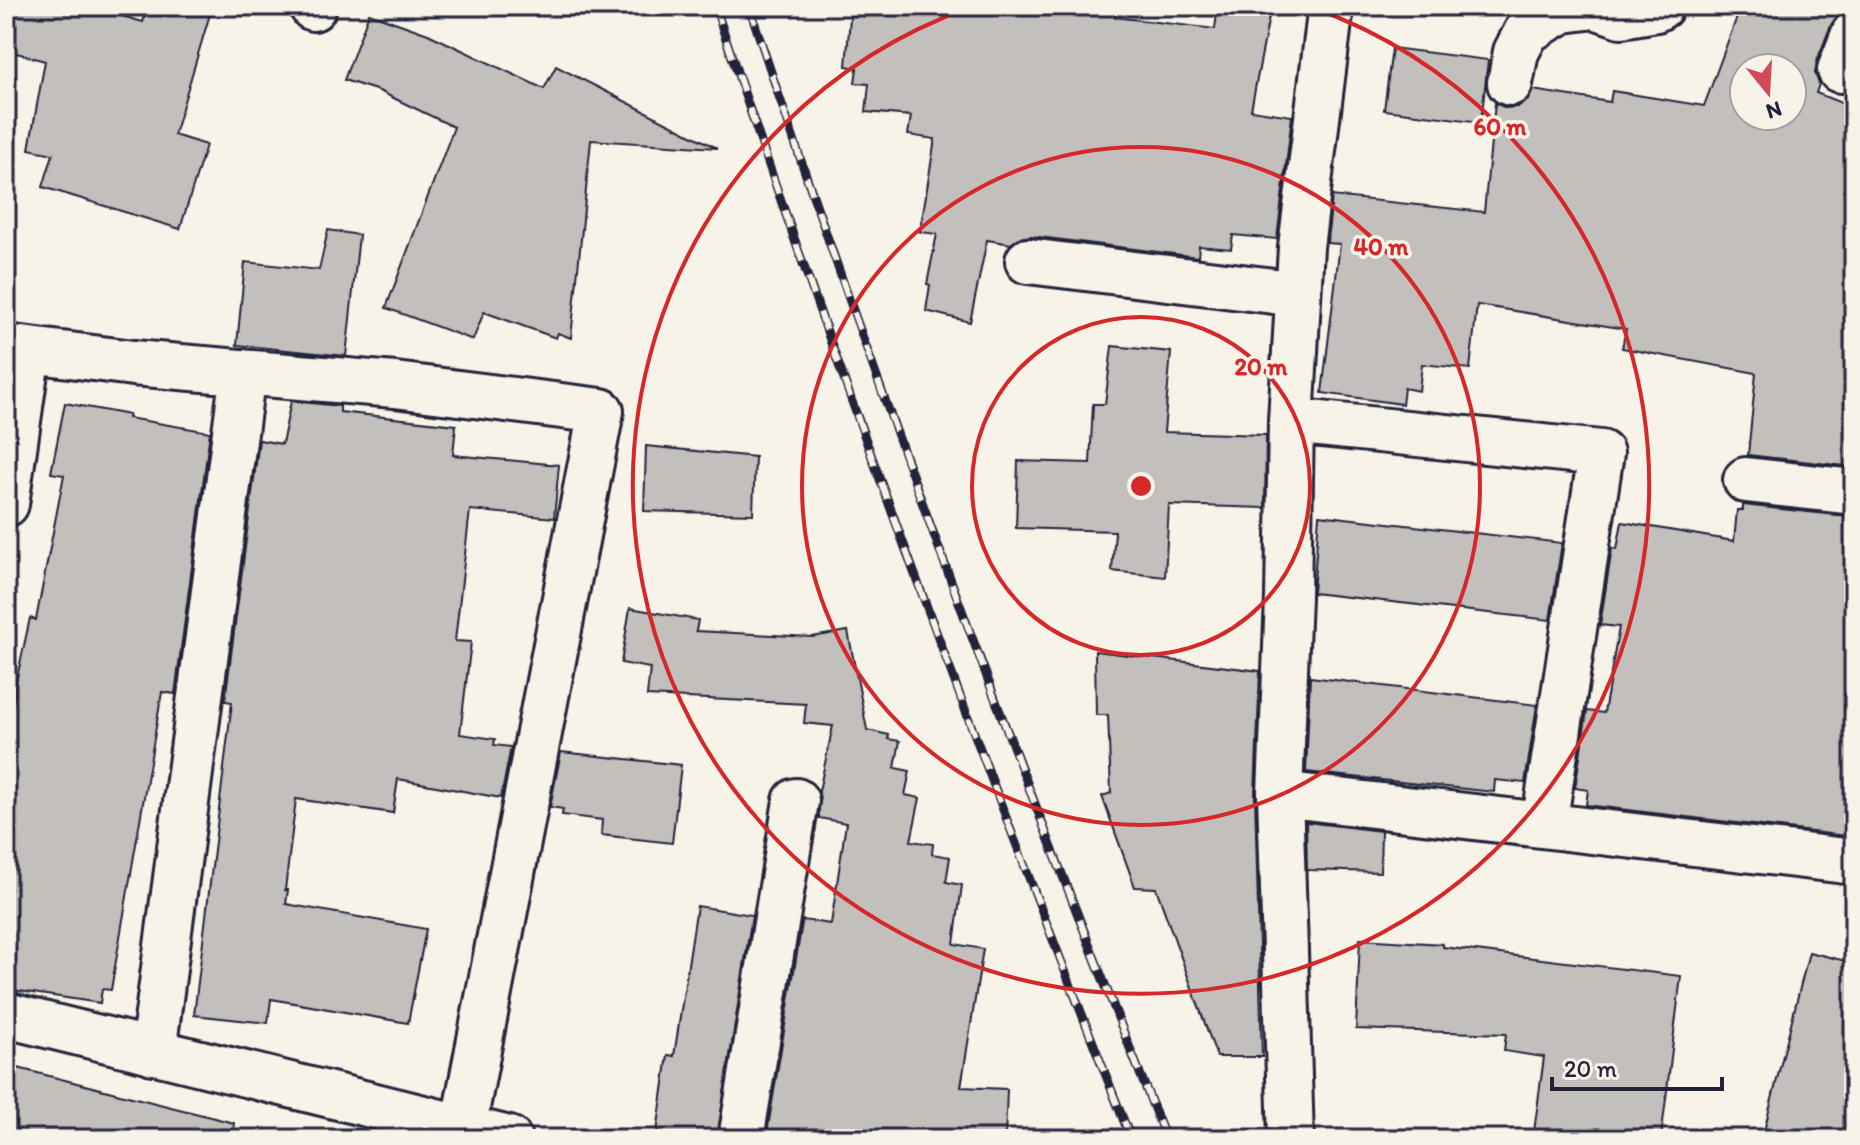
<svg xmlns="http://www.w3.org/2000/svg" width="1860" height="1145" font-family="Itim,sans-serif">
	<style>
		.building { fill: #c2bfbd; stroke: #22223b; stroke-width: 2; fill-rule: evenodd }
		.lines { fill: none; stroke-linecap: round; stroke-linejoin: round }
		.minor-casing { stroke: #22223b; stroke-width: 50 }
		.minor { stroke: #f7f3e8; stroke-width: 44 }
		.rail-casing { stroke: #22223b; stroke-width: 9 }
		.rail { stroke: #f7f3e8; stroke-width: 6; stroke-dasharray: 18; stroke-linecap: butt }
		.ring { fill: none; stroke: #d62828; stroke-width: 4 }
		.centre { fill: #d62828; stroke: #f7f3e8; stroke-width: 4 }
		.ring-label { font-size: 24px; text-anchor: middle; font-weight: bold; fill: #d62828; stroke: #f7f3e8; stroke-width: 7; stroke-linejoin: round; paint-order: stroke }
	</style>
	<rect width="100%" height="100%" fill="#f7f3e8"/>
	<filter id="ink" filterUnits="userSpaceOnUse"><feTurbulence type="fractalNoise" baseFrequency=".0125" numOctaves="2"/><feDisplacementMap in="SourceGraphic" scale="16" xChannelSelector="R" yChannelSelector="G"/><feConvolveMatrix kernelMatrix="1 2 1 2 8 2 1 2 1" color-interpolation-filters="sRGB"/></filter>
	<g filter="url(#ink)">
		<path class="building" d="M6,6h81l56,16 5,-16h35l27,8 -36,121 32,10 -26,84 -137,-42 10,-33 -24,-5 16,-88 -39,-11z
			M851,6h265l-1,11 100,12 3,-23h53l-20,104 41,6 -15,123 -44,-4 -2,14 -32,-3 -1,11 -167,-21 -12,2 -8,6 -24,-4 -17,82 -44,-11 4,-26 -3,-1 10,-50 -17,-2 15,-93 -27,-4 3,-19 -45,-4 3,-28 -14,-1 2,-15 -11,-2z
			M1741,6h109l-2,4 -10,5 -7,10 -14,36 -2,12 4,11 -3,9 38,15v359l-106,-12 8,-82 -134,-25 4,-19 -149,-24 -7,64 -48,-5 -3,27 -15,-3 -2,16 -80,-11 18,-149 -13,-1 5,-47 152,16 11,-109 11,5 11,-1 11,-7 5,-10 77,12 2,-11 92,15zM1744,68h48v48h-48z
			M369,13l59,21 116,55 12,-23 161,82 -126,-8 -20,198 -13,-5 -2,5 -72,-26 -11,28 -87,-32 68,-181 -75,-36 -35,-11z
			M1392,48l96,12 -7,62 -97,-12z
			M328,230l31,5 -13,121 -109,-11 8,-83 74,8z
			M1112,346l59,6 -7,80 102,3 -1,73 -96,-3 -4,72 -53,-6 3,-40 -99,-3 2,-67 72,2 3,-59h12z
			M291,401l49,5v6l116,13 -3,30 106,10 -5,53 -84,-8 -15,131 16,1 -11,92 35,5 -1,6 17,2 -10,51 -103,-19 -5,34 -97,-14 -11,91h3l-2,14 140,25 -18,94 -137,-24 -3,24 -74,-8 38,-313 -7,-1 34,-261 23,4z
			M65,403l64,12 -1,3 82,14 -35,262 -13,-2 -51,298 -9,-1 -2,14 -94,-14v-220l9,-82 15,-69 6,2 28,-145 -13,-2z
			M646,446l109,11 -2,57 -109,-3z
			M1743,505l111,12v230l-8,89 -260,-31 2,-15 -13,-2 12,-77 17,2 15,-86 -19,-2 12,-77 5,1 5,-27 112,19 3,-31h6z
			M1319,515l243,28 -12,77 -237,-27z
			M630,608l68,12 -2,11 116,6 36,-6 19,99 22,5 -1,4 12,2 -5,27 15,3 -5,24 15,3 -9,43 22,3 -1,10 18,3 -4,25 16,3 -8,59 29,5 -22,138 46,2 -2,50h-239l36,-216 1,-3 28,4 15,-101 -27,-5v-27l14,-65 -29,-3 2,-19 -159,-8 3,-28 -29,-5z
			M1095,651l165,20 -5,124 7,262h-45l-61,-169 -21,-1 -33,-91 9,-3 -3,-78h-12z
			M1310,677l227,28 -12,78 -30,-3 -1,12 -188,-20z
			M561,752l120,13 -9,78 -71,-8 1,-15 -40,-5 1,-6 -13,-2z
			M1306,822l75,9 -1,41 -73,-2z
			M697,906l55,9 -35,224h-61l12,-84 6,1z
			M1360,939l83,5v3l238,29 -20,163h-128l11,-82 -40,-6 2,-17 -150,-5z
			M1809,952l45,11v176h-92z
			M6,1065l228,58 -2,16h-226z"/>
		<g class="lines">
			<g class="minor-casing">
				<path id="minor" d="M313,8l1,-2
					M1840,70l14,-36
					M1510,83l6,-31 11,-21 36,-21 32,-4 26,9 35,-6 5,-3
					M1028,261l270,33
					M6,347l127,16 262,22 206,26 -138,717
					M1291,421l310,32 -57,372
					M1746,480l108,12
					M6,504l22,-153
					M1280,794l574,68
					M6,1015l503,124
					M153,1052l90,-680
					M741,1139l55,-338
					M1291,1139l-11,-345 8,-197 3,-176 10,-174 30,-241"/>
			</g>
			<use href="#minor" class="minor"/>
			<g class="rail-casing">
				<path id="rail" d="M715,6c127,382 268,759 416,1133
					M749,6c126,382 268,759 417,1133"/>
			</g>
			<use href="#rail" class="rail"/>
		</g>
	</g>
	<g class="ring">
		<circle cx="1141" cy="486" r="169"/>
		<circle cx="1141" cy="486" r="339"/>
		<path d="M1311 7A508 508 0 1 1 971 7"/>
	</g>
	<circle cx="1141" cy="486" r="12" class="centre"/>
	<g class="ring-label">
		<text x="1500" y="135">60 m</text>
		<text x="1381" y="255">40 m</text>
		<text x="1261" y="375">20 m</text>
	</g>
	<rect width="1860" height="1145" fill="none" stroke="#f7f3e8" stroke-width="32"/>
	<rect x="16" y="16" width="1828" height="1113" fill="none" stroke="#22223b" stroke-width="3" filter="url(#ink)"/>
	<g transform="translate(1768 92) rotate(162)"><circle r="38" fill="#f7f3e8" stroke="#a29fa3" stroke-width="2"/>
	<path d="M0-6L14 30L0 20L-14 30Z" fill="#d1495b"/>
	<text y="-12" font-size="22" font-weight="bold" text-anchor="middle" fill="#22223b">N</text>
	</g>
	<path d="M1552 1077v12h170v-12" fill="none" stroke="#22223b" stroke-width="4"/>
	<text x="1564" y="1077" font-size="24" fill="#22223b" stroke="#f7f3e8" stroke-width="6" paint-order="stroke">20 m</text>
</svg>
